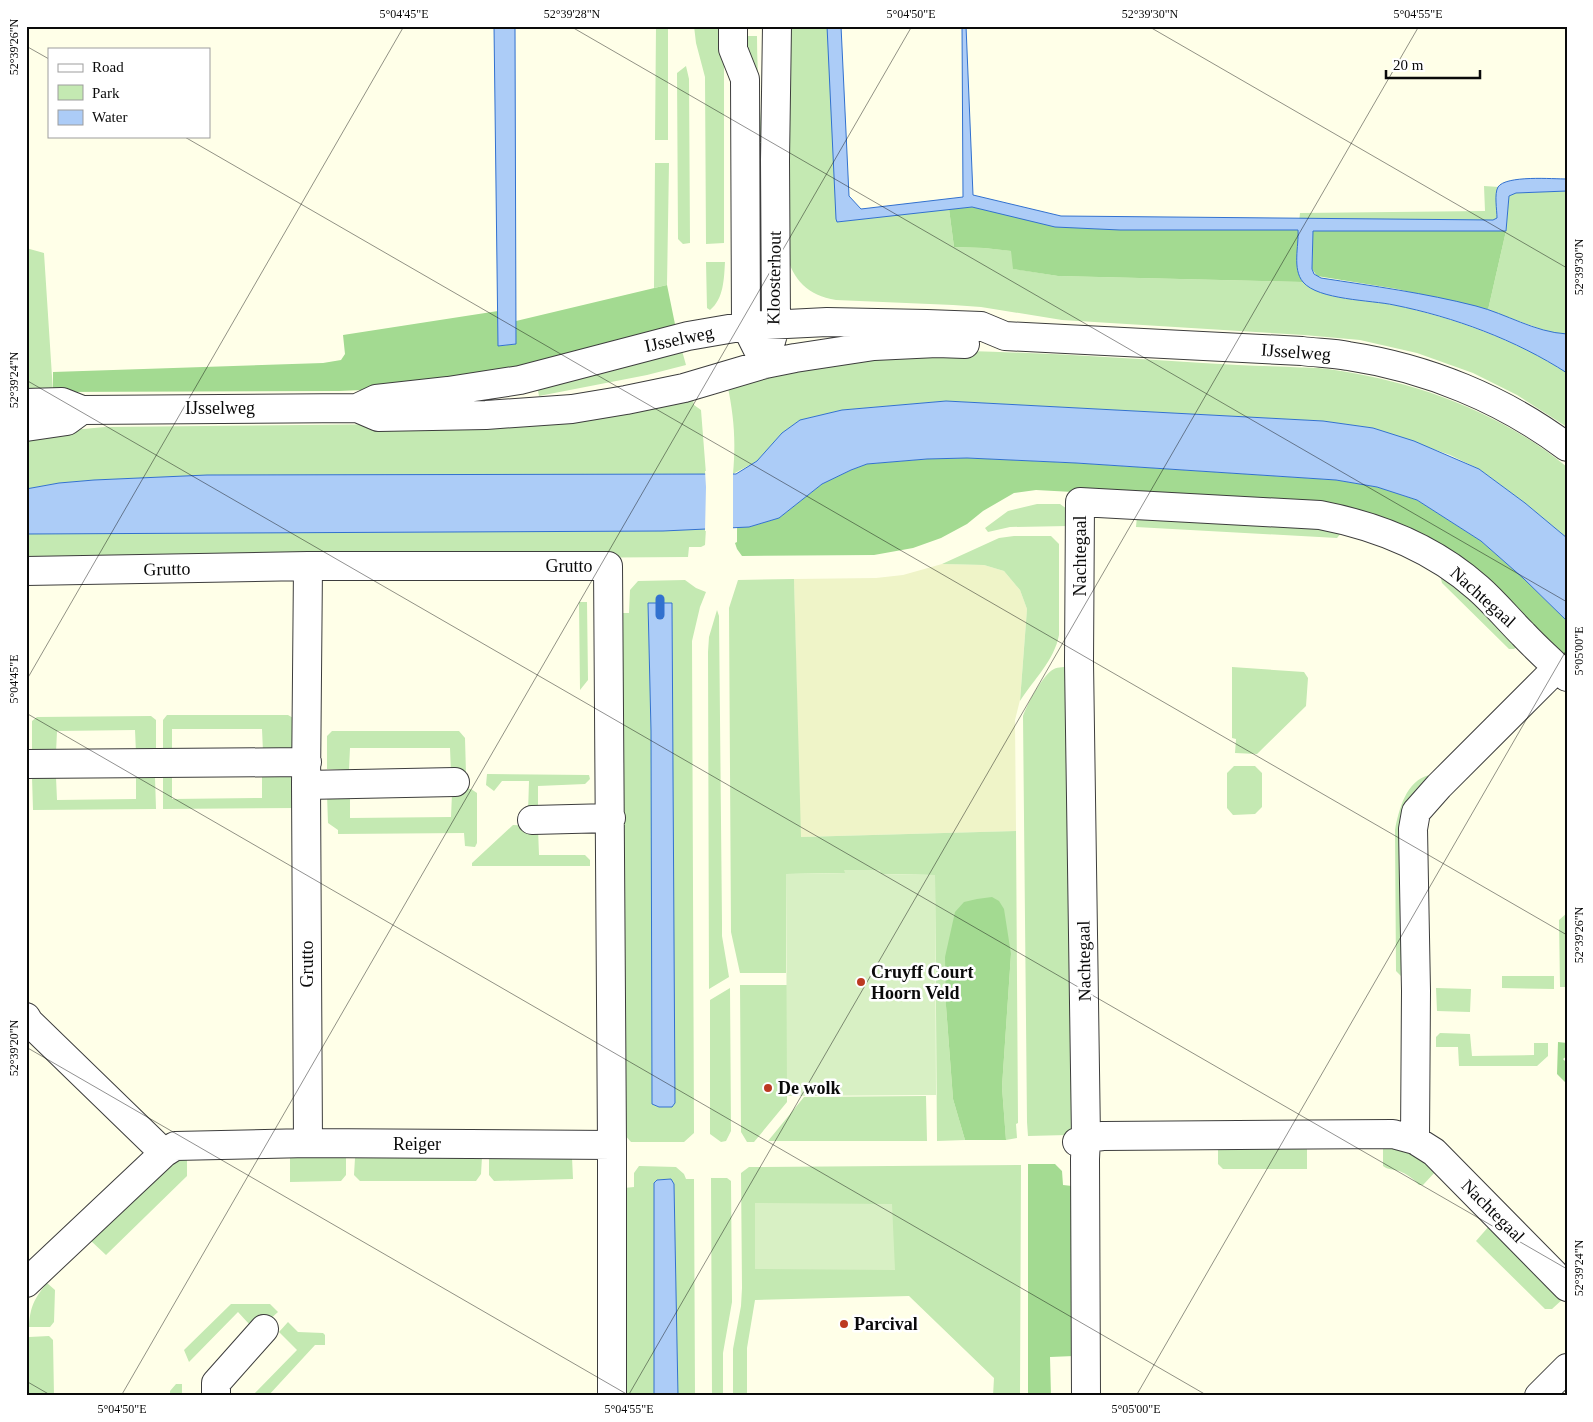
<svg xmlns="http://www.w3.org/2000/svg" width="1593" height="1422" font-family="Georgia,serif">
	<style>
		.farmland { fill: #eff4c8 }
		.green { fill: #c4e9b2; fill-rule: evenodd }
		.forest { fill: #a3da91 }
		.pitch { fill: #d8f0c4 }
		.water { fill: #acccf7; stroke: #3271cf }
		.pier { fill: #ffffe8 }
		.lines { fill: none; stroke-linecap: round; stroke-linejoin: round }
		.stream { stroke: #3271cf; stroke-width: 9 }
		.minor-casing { stroke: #3d3d3d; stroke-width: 30 }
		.minor { stroke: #fff; stroke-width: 28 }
		.ticks { fill: none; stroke: #0a0a0a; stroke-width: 1; stroke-opacity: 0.45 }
		.poi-dot { fill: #bc3921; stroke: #fff; stroke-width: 2 }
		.labels { text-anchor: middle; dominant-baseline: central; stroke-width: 5; stroke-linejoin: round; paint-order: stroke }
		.street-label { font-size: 18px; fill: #0a0a0a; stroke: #fff }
		.poi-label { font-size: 18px; font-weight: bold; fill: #0a0a0a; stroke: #fff; text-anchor: start }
		.neatline { fill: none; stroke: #0a0a0a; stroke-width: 2 }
		.ticks-label { font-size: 12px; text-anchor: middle; fill: #0a0a0a }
	</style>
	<rect width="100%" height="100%" fill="#ffffe8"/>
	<path class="farmland" d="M942,564l42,1 20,6 16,19 7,19 -7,91 -5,20 1,111 -216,6 -6,-258 82,-1 27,-3z"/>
	<path class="green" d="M656,26h12v114h-13z
		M694,26h30v217l-18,1 -1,-167 -9,-34z
		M785,26h51v193l1,3 112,-13 5,38 30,1 28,3 2,18 44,7 245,6c21,19 63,17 91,23 60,13 122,35 173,68v54l-50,-32 -44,-22 -56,-20 -57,-13 -56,-5 -242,-15 -81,-13 -28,-2 -117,-5c-29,-5 -43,-20 -50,-47z
		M742,36h15c0,63 9,125 9,187h-14l1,-162z
		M686,66l3,13 1,164 -7,1 -5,-5 -1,-166z
		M655,163h14l-2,122 -13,3z
		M1484,186l15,1 -2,3v28l-2,2 -196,2 1,-9 185,-2z
		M1567,191v143l-15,-1 -64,-23 18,-79 3,-35 7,-3z
		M26,248l18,5 9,139h-27z
		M706,262h19c-1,16 -1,37 -15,48l-3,-2z
		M681,347l5,18 -39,10 -108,21 -2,-11z
		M968,351c78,2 156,7 235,12 29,2 58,3 87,4 12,1 25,0 38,2 86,12 171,42 239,98v71l-42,-35 -46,-34 -29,-14 -77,-27 -50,-7 -377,-20 -104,9 -42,10 -18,13 -25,28 -24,13c3,-34 1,-58 -6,-91l83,-19z
		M692,394l2,11 7,5 5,64 -499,1 -113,5 -35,3 -33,6v-51l35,-7 44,-4 395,-4z
		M1037,504h23l7,5 1,17 -58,1 -22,5 -3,-4 23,-17z
		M1137,516l163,9 42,7 -5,6 -201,-11z
		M706,528l-1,17 -4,2h-12l-1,10 -662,5v-28l636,-3z
		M1014,536h37l8,8v91c-5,26 -25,44 -39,66l7,-92 -7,-19 -16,-19 -20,-6 -42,-1 57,-26z
		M1443,576l23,18 53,51 -5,4h-5l-67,-66 -1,-4z
		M794,579l7,258 215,-6 2,292 -2,1 1,14 -11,2 -4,-53 9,-133 -65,52 7,93 12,41 -28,1 -2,-266 -55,-1v-4h-35v3l-59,1v99h-46l-9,-41 -2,-324 9,-28z
		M685,580l11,8 10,4 -6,15 -8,34 2,492 -10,9h-53l-8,-9 -2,-520h8l1,-23 8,-9zM672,603l3,500 -16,4 -7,-3 -1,-373 -3,-127z
		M579,602h8l1,78 -8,10z
		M717,610l2,6 3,307v13l7,41 -20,12 -1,-337 1,-15z
		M1070,667l3,459 -6,9 -39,1 -1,-14 -4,-406c4,-11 20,-42 31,-47 4,-2 11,-2 16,-2z
		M1232,667l72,5 4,6 -2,28 -49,48 -22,-1 1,-14 -4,-1z
		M167,715h121l7,4 1,32 -33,1 -1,-23h-90v23h-9v-32z
		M151,716l5,4v32l-20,1 -1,-23 -78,1 -1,22h-24v-32l5,-4z
		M332,731h127l6,7 1,36h-10l-5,-2 -1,-24h-100l-1,22 -22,-1v-33z
		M1234,766h21l7,7v34l-7,7 -22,1 -6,-7v-35z
		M487,774l102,1 1,4 -5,5 -47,2v23l-10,4 1,-32h-27l-8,10 -8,-6z
		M296,775v33l-133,1v-32l9,-1v23l90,-1v-22z
		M1429,775l4,3 -29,198h-3l-5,-5 -1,-141c4,-21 11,-49 34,-55z
		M136,776l19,1 1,32 -123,1 -1,-33h24l1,23 79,-1z
		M455,788l16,1 6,4v50l-2,4 -10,-1 -1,-13 -126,1v-4l-10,-7 -1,-28 23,1v22l101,-1 1,-24z
		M513,825l21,1 4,3 1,26h46l5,5v6h-118v-3z
		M1567,913v74h-7l-1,-67z
		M1502,976h52v13l-52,-1z
		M740,985h47v117l-33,40h-7l-6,-10z
		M730,988l1,143 -5,10 -5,1 -11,-8v-134z
		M1436,988l35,1 -1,23 -33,-1z
		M1440,1033l30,1 2,22 62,-1v-12h14v13l-11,10h-78l-1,-19h-22v-10z
		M926,1096l1,45h-159l36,-44z
		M1395,1146l19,5 22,20 -13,14h-4c-5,-6 -12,-11 -20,-14 -6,-2 -11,-1 -16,-5v-19z
		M1218,1148h89v21h-84l-5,-5z
		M482,1157l-1,17 -5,7h-116l-6,-6 1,-17z
		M489,1157h83l1,22 -79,2 -5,-6z
		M187,1158v18l-81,79 -16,-15 71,-71 18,-10z
		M290,1158h56v17l-5,6 -51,1z
		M1021,1165l-1,231h-27l1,-18 -85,-82 -154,4 -8,48v48h-14v-47l8,-43 1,-18 -1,-115 8,-6z
		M639,1166l37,1 8,7 2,5h8l1,217h-17l-4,-212 -4,-5 -13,1 -3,3v213h-29l-1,-208 10,-1v-14z
		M711,1178h16l4,3 1,121 -9,51v43h-11z
		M1490,1225l74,73 -12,11h-7l-69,-68z
		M47,1283l8,7 -1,32 -4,5h-21c1,-20 5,-28 18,-44z
		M231,1304h39l8,8 -10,9 -8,-7 -11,10 -11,-12 -49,50 -5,-12z
		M288,1322l10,10 25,1 2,2v10h-10l-47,51h-16l45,-46 -18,-18z
		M49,1336l4,4 1,56h-25v-59z
		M176,1384h6v12h-12v-5z"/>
	<path class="forest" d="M972,207l123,22 204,1c-1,18 -5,37 4,52l-245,-6 -45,-7 -2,-18 -27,-3 -30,-1 -5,-38z
		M1313,231h193l-18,79 -91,-21 -80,-13 -5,-7z
		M667,285l9,44 -136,37 -155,23 -46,2 -286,1v-20l270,-9 18,-3 4,-6 -2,-19 155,-24v35l18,-2v-23z
		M967,458l109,5 260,17 41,7 40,13 64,41 42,37 44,43v41l-130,-115 -236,-48 -165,-9 -22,3 -31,18 -16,13 -26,14 -28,10 -39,7 -132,1 -5,-7 -2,-6 2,-1v-15h12l30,-9 43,-34 29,-14 16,-6 60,-5z
		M992,897l7,4 5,8 7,45 -9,133 4,53h-41l-12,-41 -7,-93 -1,-49 10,-45 9,-10 13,-3z
		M1558,1042l9,1v13l-4,3 4,4v21l-10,-10z
		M1028,1164h27l7,7 1,14 9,1 2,170 -24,1 1,39h-23z"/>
	<path class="pitch" d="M844,870h36l1,4 54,1 1,220 -149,1 -1,-222 59,-1z
		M755,1203l137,1 3,66 -140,-1z"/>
	<path class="water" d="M494,26h21l1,318 -18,2z
		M827,26h14l8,170 12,13 102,-12 -1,-171h4l7,169 88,21 432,4 4,-2c0,-8 -3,-24 1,-31 8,-12 55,-8 69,-8v12l-51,2 -7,3 -3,35h-193l-1,38 2,5 7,4c52,8 104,15 155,28 31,8 58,26 91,28v39c-51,-33 -113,-56 -173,-68 -23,-5 -76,-5 -91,-23 -11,-13 -4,-36 -5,-52h-178l-65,-3 -83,-20 -135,15 -1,-3z
		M946,401l377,20 50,7 41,13 65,28 46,34 42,35v83l-44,-43 -42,-37 -64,-41 -40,-13 -41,-7 -260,-17 -109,-5 -40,1 -60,5 -16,6 -29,14 -43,34 -30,9 -86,4 -637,3v-45l33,-6 35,-3 113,-5 529,-1 21,-13 25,-28 18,-13 42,-10z
		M648,603h24l3,500 -3,4h-13l-7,-3 -1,-373z
		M671,1179l3,5 4,212h-24v-213l3,-3z"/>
	<path class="pier" d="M705,471l28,1v57l-28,2 1,-44z"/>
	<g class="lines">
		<path class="stream" d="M660,599v16"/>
		<g class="minor-casing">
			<path id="minor" d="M733,26v23l12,30 1,247 19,38
				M771,341l5,-17 -1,-164 2,-134
				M26,403l36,-1 20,8 275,-2 21,9 108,-2 86,-6 54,-9 58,-12 81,-24 30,-6 79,-12 63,-3 28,1
				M357,408l19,-9 72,-8 72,-11 168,-44 58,-10 81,-4 100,2 54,2 24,10 297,15c15,2 31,2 46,5 79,12 155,43 219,91
				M26,427l41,-6 15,-11
				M26,571l282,-5h300l4,579
				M26,764l281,-2
				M306,785l149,-3
				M532,820l79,-2
				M26,1017l3,5 135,131
				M1415,1140l1,-149 -3,-162 3,-17 23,-26 118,-118
				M1077,1142l9,-4 -7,-476 1,-160 240,13c57,11 114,34 158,73 16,14 30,31 45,46 14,15 29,28 44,43
				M308,1143l-2,-358 2,-219
				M26,1283l138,-130 11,-7 133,-3 304,2v251
				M216,1396v-13l48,-54
				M1086,1396l-1,-237 1,-21 17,-2 290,-2 22,6 19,12 133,135
				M1539,1396l28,-28"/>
		</g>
		<use href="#minor" class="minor"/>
	</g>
	<path class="ticks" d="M570,26l997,576M1148,26l419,242M26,46l23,13M183,136l1384,799M26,380l1541,889M26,681l378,-655M26,713l1182,683M26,1047l604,349M26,1381l26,15M121,1396l791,-1370M628,1396l791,-1370M1136,1396l431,-747"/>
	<g class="poi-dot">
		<circle cx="861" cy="982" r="5"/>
		<circle cx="768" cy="1088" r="5"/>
		<circle cx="844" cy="1324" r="5"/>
	</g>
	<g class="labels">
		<g class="street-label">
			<text transform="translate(774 278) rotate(-89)">Kloosterhout</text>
			<text transform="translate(679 339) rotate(-12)">IJsselweg</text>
			<text transform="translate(1296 352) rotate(4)">IJsselweg</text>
			<text x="220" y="408">IJsselweg</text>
			<text transform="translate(1080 556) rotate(-90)">Nachtegaal</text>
			<text x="569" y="566">Grutto</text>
			<text transform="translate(167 569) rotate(-1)">Grutto</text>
			<text transform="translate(1483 597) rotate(42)">Nachtegaal</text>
			<text transform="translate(1084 961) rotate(-91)">Nachtegaal</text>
			<text transform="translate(307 964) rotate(-90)">Grutto</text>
			<text x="417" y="1144">Reiger</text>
			<text transform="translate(1493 1211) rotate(45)">Nachtegaal</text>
		</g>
		<g class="poi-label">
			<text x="871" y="972">Cruyff Court<tspan x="871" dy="21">Hoorn Veld</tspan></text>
			<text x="778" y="1088">De wolk</text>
			<text x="854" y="1324">Parcival</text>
		</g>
	</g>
	<rect width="1593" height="1422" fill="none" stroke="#ffffff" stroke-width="55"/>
	<rect x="48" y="48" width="162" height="90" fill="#ffffff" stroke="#9d9d9d"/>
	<rect x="58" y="64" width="25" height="8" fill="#ffffff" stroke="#9d9d9d"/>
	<text x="92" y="72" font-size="15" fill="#0a0a0a">Road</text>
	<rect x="58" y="85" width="25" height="15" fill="#c4e9b2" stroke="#9d9d9d"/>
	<text x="92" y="98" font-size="15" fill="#0a0a0a">Park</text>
	<rect x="58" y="110" width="25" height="15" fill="#acccf7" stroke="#9d9d9d"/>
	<text x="92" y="122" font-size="15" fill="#0a0a0a">Water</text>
	<path d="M1386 70v8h94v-8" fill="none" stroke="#0a0a0a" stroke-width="2.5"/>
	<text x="1393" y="70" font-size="15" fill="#0a0a0a" stroke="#ffffff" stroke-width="4" paint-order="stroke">20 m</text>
	<rect x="28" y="28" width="1538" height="1366" class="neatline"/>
	<g class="ticks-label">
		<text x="404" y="18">5°04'45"E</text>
		<text x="572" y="18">52°39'28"N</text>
		<text x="911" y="18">5°04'50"E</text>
		<text x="1150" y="18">52°39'30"N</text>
		<text x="1418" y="18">5°04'55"E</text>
		<text transform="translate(14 47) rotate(-90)" y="4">52°39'26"N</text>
		<text transform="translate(1579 267) rotate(-90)" y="4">52°39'30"N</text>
		<text transform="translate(14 380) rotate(-90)" y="4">52°39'24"N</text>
		<text transform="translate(1579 651) rotate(-90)" y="4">5°05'00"E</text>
		<text transform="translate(14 679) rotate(-90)" y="4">5°04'45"E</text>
		<text transform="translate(1579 935) rotate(-90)" y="4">52°39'26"N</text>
		<text transform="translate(14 1048) rotate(-90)" y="4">52°39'20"N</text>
		<text transform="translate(1579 1268) rotate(-90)" y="4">52°39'24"N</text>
		<text x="122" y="1413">5°04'50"E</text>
		<text x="629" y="1413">5°04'55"E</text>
		<text x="1136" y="1413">5°05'00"E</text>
	</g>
</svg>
